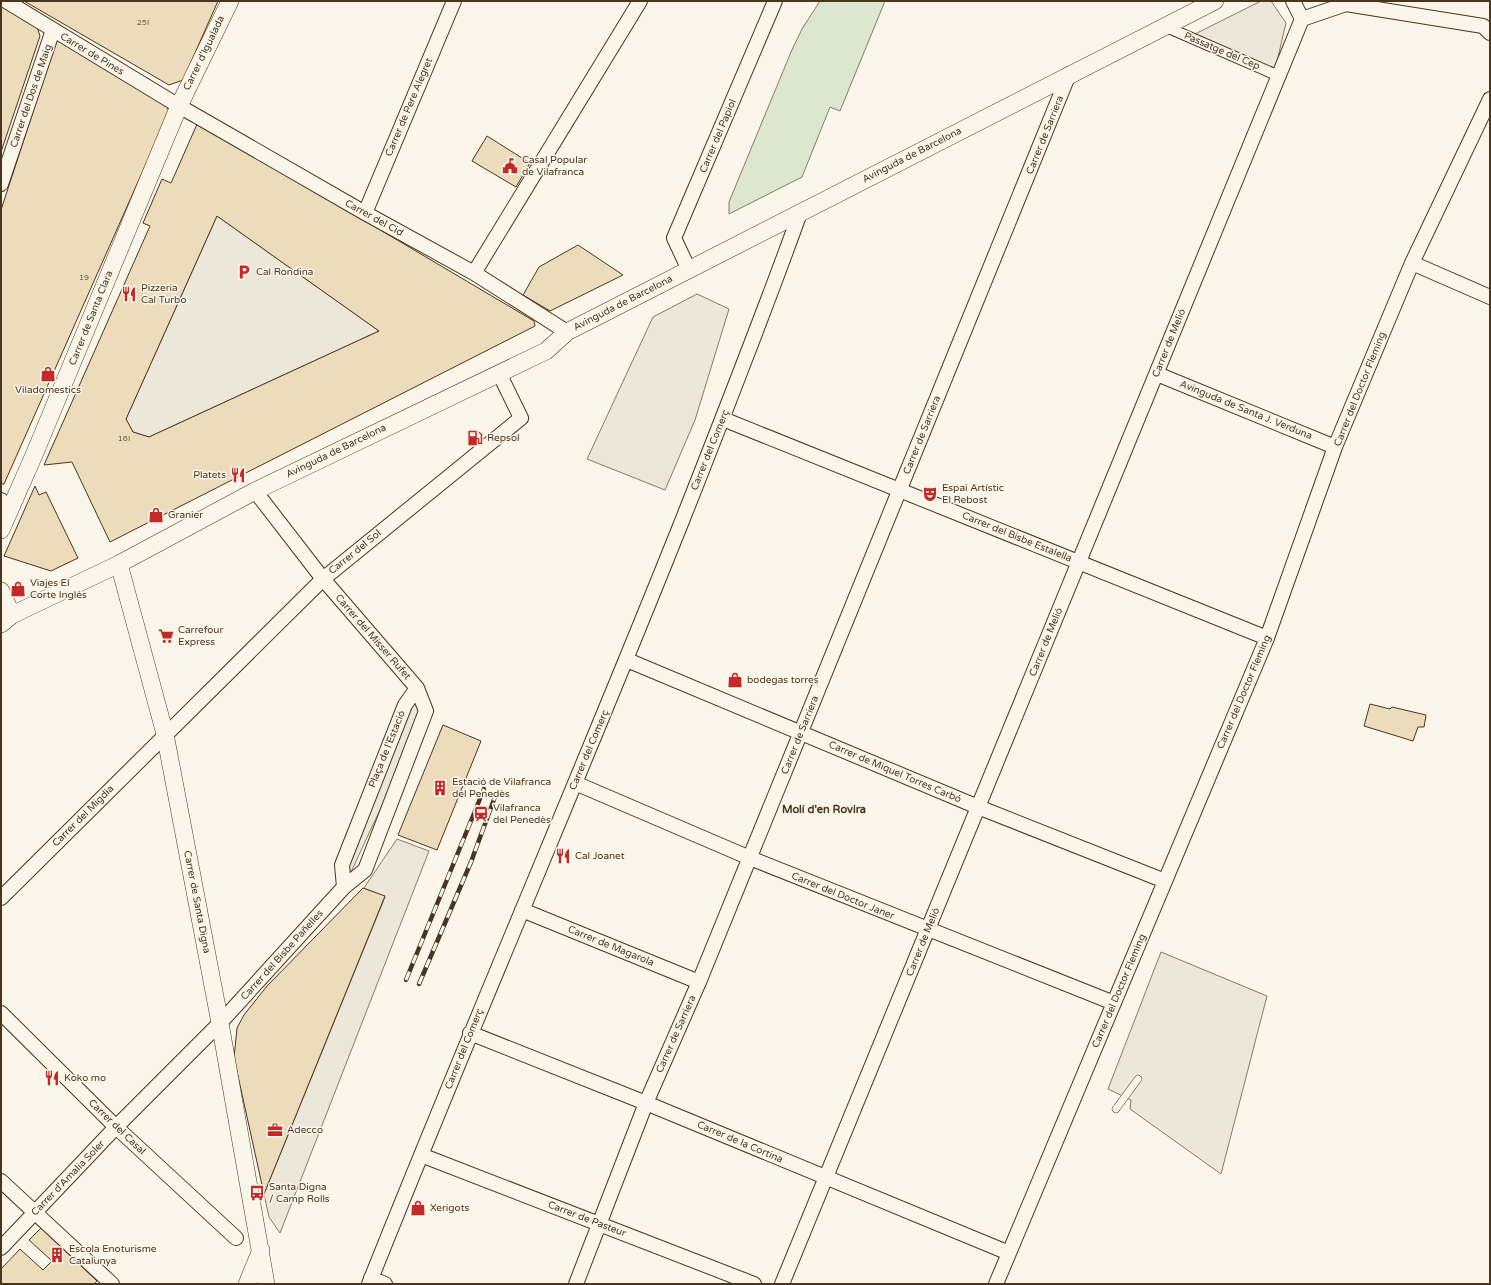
<svg xmlns="http://www.w3.org/2000/svg" width="1491" height="1285" font-family="'Varela Round',sans-serif">
	<style>
		.green { fill: #dce7d0; stroke: #887966 }
		.parking { fill: #ede7d9; stroke: #887966 }
		.building { fill: #ecdcbc; stroke: #4a3520; fill-rule: evenodd }
		.lines { fill: none; stroke-linecap: round; stroke-linejoin: round }
		.service-casing { stroke: #4a3520; stroke-width: 8 }
		.pedestrian-casing { stroke: #4a3520; stroke-width: 12 }
		.minor-casing { stroke: #4a3520; stroke-width: 16 }
		.tertiary-casing { stroke: #4a3520; stroke-width: 18 }
		.service { stroke: #fbf6e9; stroke-width: 7 }
		.pedestrian { stroke: #fbf6e9; stroke-width: 10 }
		.minor { stroke: #fbf6e9; stroke-width: 14 }
		.tertiary { stroke: #fbf6e9; stroke-width: 17 }
		.rail-casing { stroke: #4a3520; stroke-width: 4.5 }
		.rail { stroke: #fbf6e9; stroke-width: 3; stroke-dasharray: 9; stroke-linecap: butt }
		.labels { text-anchor: middle; dominant-baseline: central; stroke-width: 3; stroke-linejoin: round; paint-order: stroke }
		.number-label { font-size: 8px; fill: #725f47 }
		.street-label { font-size: 10px; fill: #4a3520; stroke: #fbf6e9 }
		.poi-label { font-size: 10px; fill: #4a3520; stroke: #fbf6e9; text-anchor: start }
		.neighbourhood-label { font-size: 11px; font-weight: bold; fill: #4a3520; stroke: #fbf6e9 }
	</style>
	<rect width="100%" height="100%" fill="#fbf6e9"/>
	<path class="green" d="M820,1h65l-45,110 -10,-4 -28,70 -73,37v-12l62,-150 11,-23z"/>
	<path class="parking" d="M1261,1h10l15,22 -11,47 -80,-36z
		M217,216l162,115 -230,106 -16,-5 -7,-13z
		M697,294l32,15 -34,111 -30,70 -78,-31 66,-142z
		M417,688l9,23 -82,176 -2,-22z
		M397,839l32,12 -149,382 -11,-16 -5,-23 121,-297 -21,-9z
		M1161,952l106,44 -46,178 -91,-65 1,-9 -23,-11z"/>
	<path class="building" d="M24,1h194l-35,79 -14,5z
		M1,6l36,21 3,9 -39,116z
		M57,38l108,62 4,12 -165,372h-3v-274z
		M198,122l336,199 1,5 -425,216 -38,-80 -28,3 106,-239 -7,-3 19,-44 9,4zM217,216l162,115 -230,106 -16,-5 -7,-13z
		M487,136l43,27 -14,24 -44,-26z
		M578,245l45,30 -73,36 -27,-16 16,-28z
		M35,486l4,9 7,-3 32,66 -27,13 -47,-15z
		M1370,704l20,5 2,-2 34,8 -2,12h-6l-5,14 -49,-15z
		M443,725l38,16 -44,109 -39,-15z
		M363,888l22,8 -121,298 -30,-136 3,-30 7,-13 23,-29z
		M41,1228l56,53 -3,3h-93v-15l19,-20 23,21 9,-9 -23,-21z"/>
	<g class="lines">
		<g class="service-casing">
			<path id="service" d="M1116,1109l22,-30"/>
		</g>
		<g class="pedestrian-casing">
			<path id="pedestrian" d="M1164,26l115,50"/>
		</g>
		<g class="minor-casing">
			<path id="minor" d="M6,1l173,105 186,107 109,60 93,59
				M1302,19l44,-15 137,22 7,7
				M1,184l52,-154
				M365,213l89,-212
				M1412,263l78,34
				M689,270l-15,-32 101,-237
				M474,273l166,-272
				M1157,374l178,73
				M723,419l544,219
				M1,500l8,13
				M627,660l351,147 187,74
				M575,783l175,75 364,145
				M344,887l-2,-22 63,-160 12,-17
				M1,898l322,-319 198,-161 -22,-45
				M522,910l177,72
				M1,1013l115,114 120,111
				M470,1033l176,70 363,150
				M421,1155l333,129
				M1,1181l111,103
				M1,1248l115,-121 104,-104 124,-136 21,-17 61,-159 -9,-23 -94,-109 -68,-88
				M371,1278l14,6
				M369,1284c103,-259 214,-514 317,-773 39,-99 78,-198 114,-298
				M576,1284l70,-181 53,-121 370,-908
				M782,1284l520,-1265 -9,-18
				M996,1284l271,-646 68,-191 77,-184 78,-164"/>
		</g>
		<g class="tertiary-casing">
			<path id="tertiary" d="M1,530l33,-75 145,-349 51,-105
				M119,564l46,170 55,289 46,261
				M1,591l11,24
				M1,624l11,-9 107,-51 136,-73 291,-140 21,-19 648,-331
				M247,1284l14,-34"/>
		</g>
		<use href="#service" class="service"/>
		<use href="#pedestrian" class="pedestrian"/>
		<use href="#minor" class="minor"/>
		<use href="#tertiary" class="tertiary"/>
		<g class="rail-casing">
			<path id="rail" d="M406,980l78,-191
				M419,984l52,-122 25,-68"/>
		</g>
		<use href="#rail" class="rail"/>
	</g>
	<defs>
		<g id="civic-bare" transform="scale(1.2)"><path d="M-.6-6.5H3V-4.5H.6V-3L4-1V1h2V6H-6V1h2V-1L-.6-3ZM-1.2 2.5V6h2.4V2.5Z" fill="#c62828" stroke="#fbf6e9" stroke-width="2.5" paint-order="stroke"/></g>
		<g id="parking-bare" transform="scale(1.2)"><path d="M-3.5-5.5H1a3.5 3.5 0 0 1 0 7H-1V5.5H-3.5ZM-1-3.4V-.6H.8a1.4 1.4 0 0 0 0-2.8Z" fill="#c62828" stroke="#fbf6e9" stroke-width="2.5" paint-order="stroke"/></g>
		<g id="restaurant-bare" transform="scale(1.2)"><path d="M-5-6h1v4h1v-4h1v4h1v-4h1v5L-1.5 .5V6h-2V.5L-5-1ZM5-6V6H3V1.5H1.5Q1.5-4 5-6Z" fill="#c62828" stroke="#fbf6e9" stroke-width="2.5" paint-order="stroke"/></g>
		<g id="shop-bare" transform="scale(1.2)"><path d="M-5-2.5h2.3a2.7 3.5 0 0 1 5.4 0H5L5.5 6h-11ZM-1.5-2.5h3a1.5 2.3 0 0 0-3 0Z" fill="#c62828" stroke="#fbf6e9" stroke-width="2.5" paint-order="stroke"/></g>
		<g id="fuel-bare" transform="scale(1.2)"><path d="M-5.5-6h7V0h2V4h1.3V-2.5L3-4.5l.8-.8L6-3V5H2.5V1h-1V6h-7ZM-4.2-4.7v3.2H.2V-4.7Z" fill="#c62828" stroke="#fbf6e9" stroke-width="2.5" paint-order="stroke"/></g>
		<g id="theatre-bare" transform="scale(1.2)"><path d="M-5-5.5Q0-4 5-5.5V0Q5 5 0 6Q-5 5-5 0ZM-3.3-2.5H-1v1.5H-3.3ZM1-2.5H3.3v1.5H1ZM-2.8 1Q0 5.5 2.8 1Z" fill="#c62828" stroke="#fbf6e9" stroke-width="2.5" paint-order="stroke"/></g>
		<g id="supermarket-bare" transform="scale(1.2)"><path d="M-6-5.5h2.5l.6 2H6L4.5 2H-2.5L-4.4-4H-6ZM-1.5 3.2a1.3 1.3 0 1 0 .1 0ZM3 3.2a1.3 1.3 0 1 0 .1 0Z" fill="#c62828" stroke="#fbf6e9" stroke-width="2.5" paint-order="stroke"/></g>
		<g id="building-bare" transform="scale(1.2)"><path d="M-4-6H4V6H1V3H-1V6H-4ZM-2.5-4.3h1.7v1.8h-1.7ZM.8-4.3h1.7v1.8H.8ZM-2.5-1h1.7V.8h-1.7ZM.8-1h1.7V.8H.8Z" fill="#c62828" stroke="#fbf6e9" stroke-width="2.5" paint-order="stroke"/></g>
		<g id="station-bare" transform="scale(1.2)"><path d="M-3-6H3Q5-6 5-4V2Q5 4 3 4L4.5 6H3L1.5 4h-3L-3 6H-4.5L-3 4Q-5 4-5 2V-4Q-5-6-3-6ZM-3.5-4v3h7v-3ZM-3.5 1v1.5H-2V1ZM2 1v1.5H3.5V1Z" fill="#c62828" stroke="#fbf6e9" stroke-width="2.5" paint-order="stroke"/></g>
		<g id="office-bare" transform="scale(1.2)"><path d="M-6-3h4V-5.5h4V-3h4V5H-6ZM-1-4.5V-3h2v-1.5ZM-6 0V1H6V0Z" fill="#c62828" stroke="#fbf6e9" stroke-width="2.5" paint-order="stroke"/></g>
		<g id="bus-bare" transform="scale(1.2)"><path d="M-5-6H5V4H4V6H2V4H-2V6H-4V4H-5ZM-3.5-4V0h7V-4ZM-3.5 1.2v1.5H-2V1.2ZM2 1.2v1.5H3.5V1.2Z" fill="#c62828" stroke="#fbf6e9" stroke-width="2.5" paint-order="stroke"/></g>
	</defs>
	<g fill-rule="evenodd">
		<use href="#civic-bare" x="510" y="166"/>
		<use href="#parking-bare" x="244" y="272"/>
		<use href="#restaurant-bare" x="129" y="294"/>
		<use href="#shop-bare" x="48" y="374"/>
		<use href="#fuel-bare" x="475" y="438"/>
		<use href="#restaurant-bare" x="238" y="475"/>
		<use href="#theatre-bare" x="930" y="494"/>
		<use href="#shop-bare" x="156" y="515"/>
		<use href="#shop-bare" x="18" y="589"/>
		<use href="#supermarket-bare" x="166" y="636"/>
		<use href="#shop-bare" x="735" y="680"/>
		<use href="#building-bare" x="440" y="788"/>
		<use href="#station-bare" x="481" y="814"/>
		<use href="#restaurant-bare" x="563" y="856"/>
		<use href="#restaurant-bare" x="52" y="1078"/>
		<use href="#office-bare" x="275" y="1130"/>
		<use href="#bus-bare" x="257" y="1193"/>
		<use href="#shop-bare" x="418" y="1208"/>
		<use href="#building-bare" x="57" y="1255"/>
	</g>
	<g class="labels">
		<g class="number-label">
			<text x="143" y="22">25I</text>
			<text x="84" y="277">19</text>
			<text x="124" y="438">16I</text>
		</g>
		<g class="street-label">
			<text transform="translate(1222 51) rotate(23)">Passatge del Cep</text>
			<text transform="translate(204 53) rotate(-64)">Carrer d'Igualada</text>
			<text transform="translate(92 54) rotate(31)">Carrer de Pines</text>
			<text transform="translate(31 96) rotate(-71)">Carrer del Dos de Maig</text>
			<text transform="translate(409 107) rotate(-67)">Carrer de Pere Alegret</text>
			<text transform="translate(1045 135) rotate(-68)">Carrer de Sarriera</text>
			<text transform="translate(718 136) rotate(-67)">Carrer del Papiol</text>
			<text transform="translate(912 155) rotate(-27)">Avinguda de Barcelona</text>
			<text transform="translate(374 218) rotate(29)">Carrer del Cid</text>
			<text transform="translate(623 303) rotate(-27)">Avinguda de Barcelona</text>
			<text transform="translate(91 318) rotate(-68)">Carrer de Santa Clara</text>
			<text transform="translate(1169 343) rotate(-68)">Carrer de Melió</text>
			<text transform="translate(1360 389) rotate(-68)">Carrer del Doctor Fleming</text>
			<text transform="translate(1246 410) rotate(22)">Avinguda de Santa J. Verduna</text>
			<text transform="translate(922 435) rotate(-68)">Carrer de Sarriera</text>
			<text transform="translate(710 450) rotate(-68)">Carrer del Comerç</text>
			<text transform="translate(336 451) rotate(-26)">Avinguda de Barcelona</text>
			<text transform="translate(1017 537) rotate(22)">Carrer del Bisbe Estalella</text>
			<text transform="translate(355 552) rotate(-39)">Carrer del Sol</text>
			<text transform="translate(373 637) rotate(49)">Carrer del Mísser Rufet</text>
			<text transform="translate(1046 642) rotate(-68)">Carrer de Melió</text>
			<text transform="translate(1244 692) rotate(-67)">Carrer del Doctor Fleming</text>
			<text transform="translate(800 735) rotate(-68)">Carrer de Sarriera</text>
			<text transform="translate(387 749) rotate(-68)">Plaça de l'Estació</text>
			<text transform="translate(589 750) rotate(-67)">Carrer del Comerç</text>
			<text transform="translate(895 772) rotate(23)">Carrer de Miquel Torres Carbó</text>
			<text transform="translate(83 816) rotate(-45)">Carrer del Migdia</text>
			<text transform="translate(843 896) rotate(22)">Carrer del Doctor Janer</text>
			<text transform="translate(197 902) rotate(79)">Carrer de Santa Digna</text>
			<text transform="translate(923 942) rotate(-68)">Carrer de Melió</text>
			<text transform="translate(611 946) rotate(22)">Carrer de Magarola</text>
			<text transform="translate(282 955) rotate(-48)">Carrer del Bisbe Pañelles</text>
			<text transform="translate(1119 991) rotate(-67)">Carrer del Doctor Fleming</text>
			<text transform="translate(676 1034) rotate(-66)">Carrer de Sarriera</text>
			<text transform="translate(464 1049) rotate(-68)">Carrer del Comerç</text>
			<text transform="translate(117 1127) rotate(44)">Carrer del Casal</text>
			<text transform="translate(740 1142) rotate(23)">Carrer de la Cortina</text>
			<text transform="translate(68 1178) rotate(-46)">Carrer d'Amalia Soler</text>
			<text transform="translate(587 1219) rotate(21)">Carrer de Pasteur</text>
		</g>
		<g class="poi-label">
			<text x="522" y="160">Casal Popular<tspan x="522" dy="12">de Vilafranca</tspan></text>
			<text x="256" y="272">Cal Rondina</text>
			<text x="141" y="288">Pizzeria<tspan x="141" dy="12">Cal Turbo</tspan></text>
			<text x="48" y="390" text-anchor="middle">Viladomestics</text>
			<text x="487" y="438">Repsol</text>
			<text x="226" y="475" text-anchor="end">Platets</text>
			<text x="942" y="488">Espai Artístic<tspan x="942" dy="12">El Rebost</tspan></text>
			<text x="168" y="515">Granier</text>
			<text x="30" y="583">Viajes El<tspan x="30" dy="12">Corte Inglés</tspan></text>
			<text x="178" y="630">Carrefour<tspan x="178" dy="12">Express</tspan></text>
			<text x="747" y="680">bodegas torres</text>
			<text x="452" y="782">Estació de Vilafranca<tspan x="452" dy="12">del Penedès</tspan></text>
			<text x="493" y="808">Vilafranca<tspan x="493" dy="12">del Penedès</tspan></text>
			<text x="575" y="856">Cal Joanet</text>
			<text x="64" y="1078">Koko mo</text>
			<text x="287" y="1130">Adecco</text>
			<text x="269" y="1187">Santa Digna<tspan x="269" dy="12">/ Camp Rolls</tspan></text>
			<text x="430" y="1208">Xerigots</text>
			<text x="69" y="1249">Escola Enoturisme<tspan x="69" dy="12">Catalunya</tspan></text>
		</g>
		<g class="neighbourhood-label">
			<text x="824" y="809">Molí d'en Rovira</text>
		</g>
	</g>
	<rect width="1491" height="1285" fill="none" stroke="#4a3520" stroke-width="4"/>
</svg>
